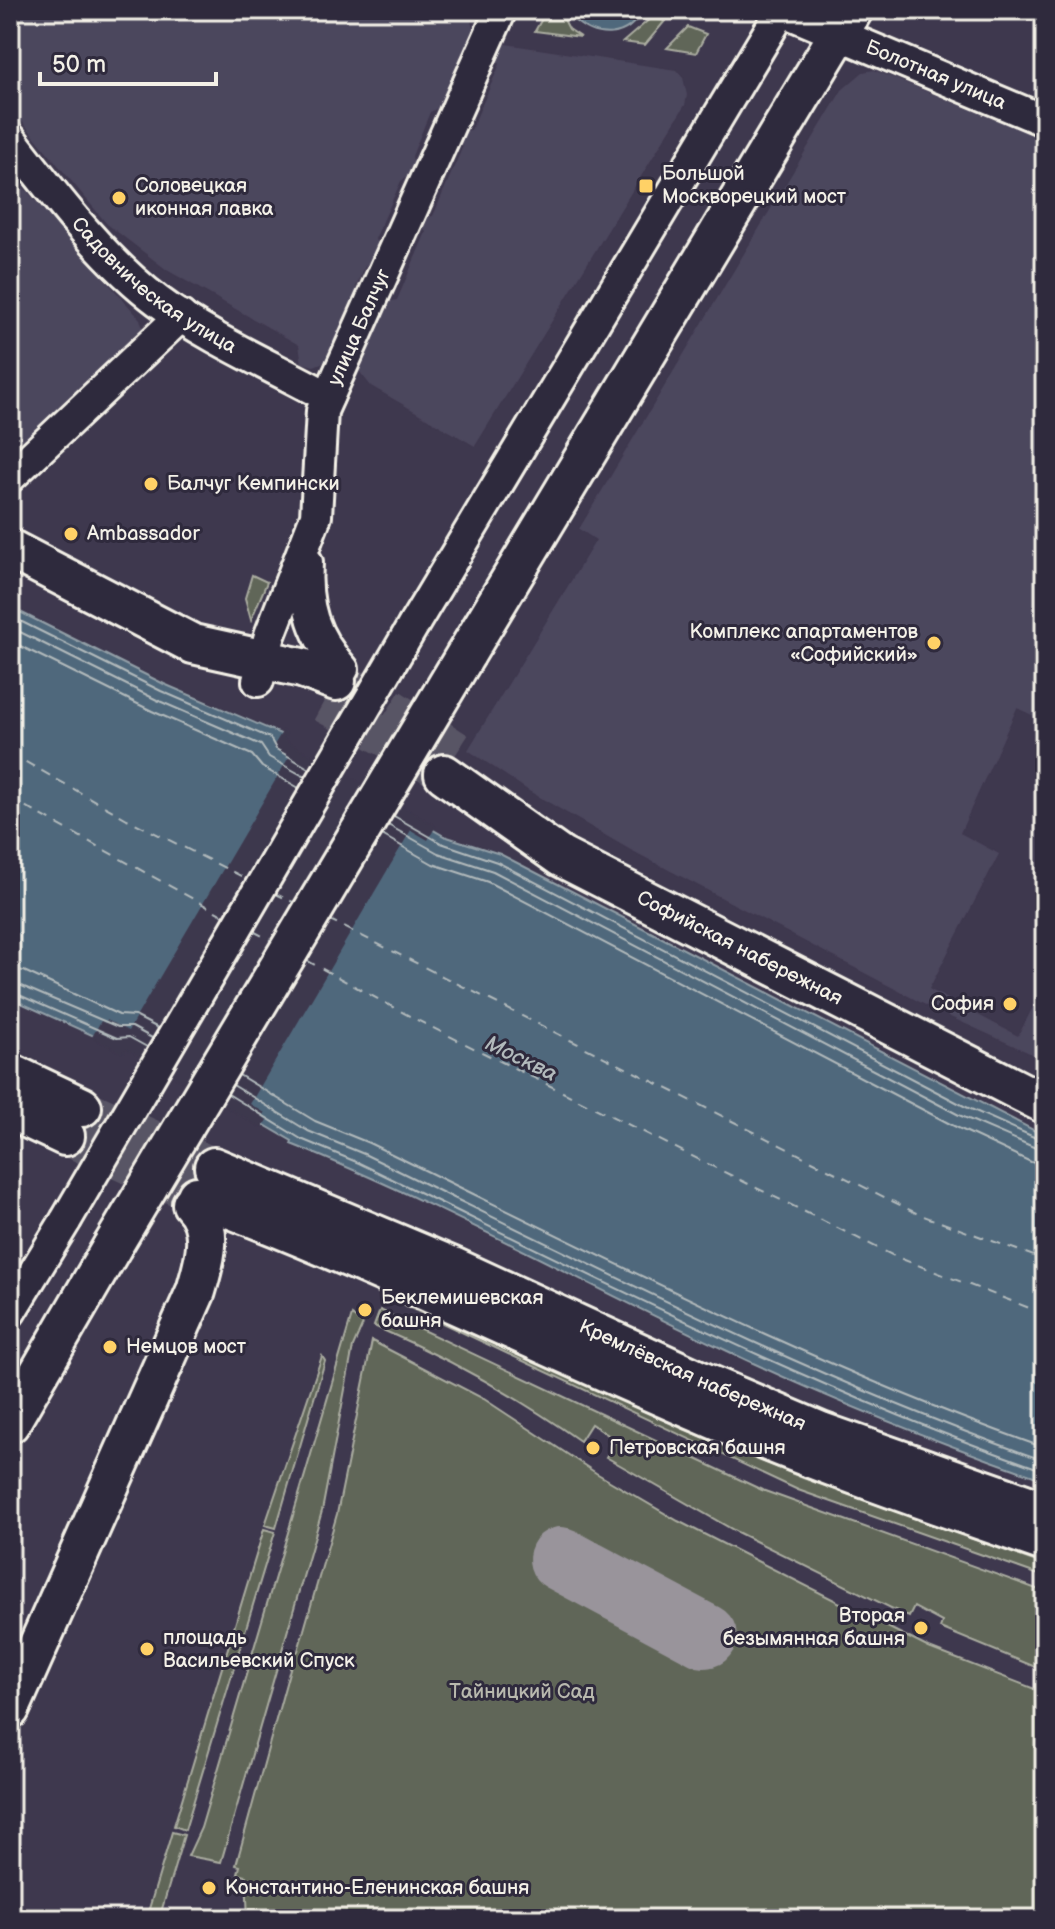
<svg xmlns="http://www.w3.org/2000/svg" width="1055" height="1929" font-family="'Balsamiq Sans',sans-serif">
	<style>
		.built { fill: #4c465d }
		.green { fill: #606658; stroke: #aaaca0; stroke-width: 2 }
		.water { fill: #50687b; stroke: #929fa7; stroke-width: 2 }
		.pier { fill: #3e384e }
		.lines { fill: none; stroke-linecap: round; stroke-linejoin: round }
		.shore { stroke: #b2babc; stroke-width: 2 }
		.ferry { stroke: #b2babc; stroke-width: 2; stroke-dasharray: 10 8; stroke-linecap: butt }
		.taxiway { stroke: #99949b; stroke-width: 64 }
		.major-tunnel { stroke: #595465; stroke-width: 38; stroke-dasharray: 38 19; stroke-linecap: butt }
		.minor-casing { stroke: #f4f1e8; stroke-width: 36 }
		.major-casing { stroke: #f4f1e8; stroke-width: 44 }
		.minor { stroke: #2f2a3d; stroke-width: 30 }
		.major { stroke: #2f2a3d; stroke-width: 38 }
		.minor-bridge-casing { stroke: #f4f1e8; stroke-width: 36; stroke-linecap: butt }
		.major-bridge-casing { stroke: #f4f1e8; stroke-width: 44; stroke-linecap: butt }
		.minor-bridge { stroke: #2f2a3d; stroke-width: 30 }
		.major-bridge { stroke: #2f2a3d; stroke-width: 38 }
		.poi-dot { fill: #ffd166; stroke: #2f2a3d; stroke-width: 3 }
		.labels { text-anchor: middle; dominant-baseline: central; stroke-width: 6; stroke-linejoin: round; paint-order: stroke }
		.street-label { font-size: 20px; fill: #f4f1e8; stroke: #2f2a3d }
		.poi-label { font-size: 20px; fill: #f4f1e8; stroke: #2f2a3d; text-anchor: start }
		.park-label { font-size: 20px; fill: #b9b9ae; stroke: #2f2a3d }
		.water-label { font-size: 22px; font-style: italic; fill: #b2babc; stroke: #2f2a3d }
	</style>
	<rect width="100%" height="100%" fill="#3e384e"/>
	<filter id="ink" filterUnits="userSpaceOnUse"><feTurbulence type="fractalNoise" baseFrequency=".0125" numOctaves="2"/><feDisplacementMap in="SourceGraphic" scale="16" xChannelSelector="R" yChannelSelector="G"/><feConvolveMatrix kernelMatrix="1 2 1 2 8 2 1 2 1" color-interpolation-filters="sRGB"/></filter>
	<g filter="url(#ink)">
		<path class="built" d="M10,10h466l-5,12 4,11 -35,74 -10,5 -18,44 2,11 -3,7 -10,7 -26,58 4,10 -5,12 -9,5 -9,21 2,12 -29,61 -15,6 -12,-3 -3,-18 -132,-75 -60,-46 -97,-117z
			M499,43l177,27 7,8 4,17 -2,10 -210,341 -104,-60 -12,-15 27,-69 11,-2 29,-68 -6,-9 2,-5 11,-2 30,-70 -6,-8 4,-7 10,-1 29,-66 -6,-9z
			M874,70l171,70v581l-28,-13 -57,125 39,21 -70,135 89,47 27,-52v76l-110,-50 -306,-161 -100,-58 -61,-41 128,-210 -17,-11 263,-439 21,-18z
			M10,172l130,147 3,10 -133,133z"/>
		<path class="green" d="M547,10h12l10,19 12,8 -46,-6z
			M652,17l13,4 -20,24 -22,-3z
			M688,27l18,7 -10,19 -29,-5z
			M252,575l15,7 -16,38 -6,-22z
			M402,1299l279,129 122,50 242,87v12l-247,-87 -392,-184z
			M380,1310l382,180 283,102v79l-105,-43 2,-6 -28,-15 -5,10 -172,-85 -131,-75 10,-17 -25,-16 -11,17c-66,-47 -132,-83 -206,-115z
			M352,1315l11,9 -10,23 -31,164 -101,351 -33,-6 13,-28z
			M372,1341l112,58 112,74 82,48 251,127 116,45v226h-797l-2,-43 -8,-2 2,-8 -4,-1 58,-211 4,-3 39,-137z
			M322,1356l3,5 -49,167 -11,-3z
			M264,1529l11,3 -90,298 -11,-4z
			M172,1832l12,3 -25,84h-13z"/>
		<path class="water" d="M572,10h70c-14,30 -46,30 -69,9z
			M10,607l154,77 119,51 -3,7 164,94 56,18 545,282v344c-111,-39 -220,-82 -326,-133 -143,-67 -281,-145 -428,-203l1,-3 -166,-97 -3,5 -113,-51z"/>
		<path class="pier" d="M283,730l4,4 -3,6 152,86 -8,14 -17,-10 -161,274 15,9 -2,4 4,3 -5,8 -135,-79 -5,4 -30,-16 9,-16 4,2 2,-3 21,11 161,-274 -16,-10z"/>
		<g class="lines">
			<path class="shore" d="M10,616l151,75 109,47 6,11 34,20
				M10,627l147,73 104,45 8,12 36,20
				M10,641l142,70 100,44 10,12 37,21
				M394,816l47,27 56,19 467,244 81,36
				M388,825l50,28 55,18 466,244 86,37
				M382,835l51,29 55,18 466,244 77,36 14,3
				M10,969l14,2 95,44 16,1 23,12
				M10,981l108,46h14l20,11
				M10,991l107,47 12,-1 18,10
				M239,1075l76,46 54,22c223,108 442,223 676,305
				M233,1085l75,46 56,23c224,109 445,224 681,307
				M228,1094l73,45 58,24c226,109 448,225 686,308"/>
			<path class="ferry" d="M10,753l117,66 120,60
				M10,798l216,119
				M274,893l23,11
				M328,919l590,295 127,46
				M253,931l19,10
				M306,960l107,58 481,238 151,58"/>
			<path class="taxiway" d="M561,1559l144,77"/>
			<path class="major-tunnel" d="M339,681l43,21 76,49
				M323,703l89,49 32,22
				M82,1107l132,60
				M65,1136l132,60"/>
			<g class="minor-casing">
				<g id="minor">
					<path id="s1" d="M781,10l264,111"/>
					<path id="s2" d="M10,138c42,54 93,122 148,163 51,38 114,65 170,96"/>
					<path d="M10,477l171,-161"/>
					<path d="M307,562c-3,43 6,75 36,107"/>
					<path d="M414,624l368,-614"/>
					<path id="s3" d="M258,681l12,-46 46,-119 6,-105 179,-401"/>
					<path d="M10,1312l56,-92"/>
				</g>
			</g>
			<g class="major-casing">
				<g id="major">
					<path d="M10,549l183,95 109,24 34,13"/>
					<path d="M466,654l387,-644"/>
					<path id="s4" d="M444,774l117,83 484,247"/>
					<path d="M10,1073l72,34"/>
					<path d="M10,1110l55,26"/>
					<path id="s5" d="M214,1167l239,100 250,115 118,50 224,79"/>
					<path d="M197,1196c169,63 330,143 496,214 115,50 233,91 352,132"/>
					<path d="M10,1423l102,-176"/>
					<path d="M10,1709l186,-418c8,-28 20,-63 -4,-87"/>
				</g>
			</g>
			<use href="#minor" class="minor"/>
			<use href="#major" class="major"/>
			<g class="minor-bridge-casing">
				<path id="minor-bridge" d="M66,1220l348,-596"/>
			</g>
			<g class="major-bridge-casing">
				<path id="major-bridge" d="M112,1247l354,-593"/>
			</g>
			<use href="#minor-bridge" class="minor-bridge"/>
			<use href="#major-bridge" class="major-bridge"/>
		</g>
	</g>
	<g class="poi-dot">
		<rect x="638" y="178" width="16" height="16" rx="4"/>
		<circle cx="119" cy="198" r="8"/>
		<circle cx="151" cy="484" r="8"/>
		<circle cx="71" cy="534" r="8"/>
		<circle cx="934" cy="643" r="8"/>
		<circle cx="1010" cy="1004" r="8"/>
		<circle cx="365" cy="1310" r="8"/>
		<circle cx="110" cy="1347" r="8"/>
		<circle cx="593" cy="1448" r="8"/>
		<circle cx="921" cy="1628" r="8"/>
		<circle cx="147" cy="1649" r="8"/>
		<circle cx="209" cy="1888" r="8"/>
	</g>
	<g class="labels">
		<g class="street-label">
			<text stroke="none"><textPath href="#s1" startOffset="168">Болотная улица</textPath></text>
			<text stroke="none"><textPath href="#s2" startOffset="208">Садовническая улица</textPath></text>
			<text stroke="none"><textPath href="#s3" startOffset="372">улица Балчуг</textPath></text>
			<text stroke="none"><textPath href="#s4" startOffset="344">Софийская набережная</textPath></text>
			<text stroke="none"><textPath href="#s5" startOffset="522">Кремлёвская набережная</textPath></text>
		</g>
		<g class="poi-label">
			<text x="662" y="174">Большой<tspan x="662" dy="23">Москворецкий мост</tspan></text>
			<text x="135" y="186">Соловецкая<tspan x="135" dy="23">иконная лавка</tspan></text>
			<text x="167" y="484">Балчуг Кемпински</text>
			<text x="87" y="534">Ambassador</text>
			<text x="918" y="632" text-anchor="end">Комплекс апартаментов<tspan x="918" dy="23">«Софийский»</tspan></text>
			<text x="994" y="1004" text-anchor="end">София</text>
			<text x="381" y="1298">Беклемишевская<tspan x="381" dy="23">башня</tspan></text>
			<text x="126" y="1347">Немцов мост</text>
			<text x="609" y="1448">Петровская башня</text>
			<text x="905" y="1616" text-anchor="end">Вторая<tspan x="905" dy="23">безымянная башня</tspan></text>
			<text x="163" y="1638">площадь<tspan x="163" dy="23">Васильевский Спуск</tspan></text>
			<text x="225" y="1888">Константино-Еленинская башня</text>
		</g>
		<g class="park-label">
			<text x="522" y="1692">Тайницкий Сад</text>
		</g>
		<g class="water-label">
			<text transform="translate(521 1059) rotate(26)">Москва</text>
		</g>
	</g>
	<rect width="1055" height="1929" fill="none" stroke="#2f2a3d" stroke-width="40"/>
	<rect x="20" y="20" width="1015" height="1889" fill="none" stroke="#f4f1e8" stroke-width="3" filter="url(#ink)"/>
	<path d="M40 72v12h176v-12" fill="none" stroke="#f4f1e8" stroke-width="4"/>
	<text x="52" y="72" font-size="24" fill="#f4f1e8" stroke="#2f2a3d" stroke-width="6" paint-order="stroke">50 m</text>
</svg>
